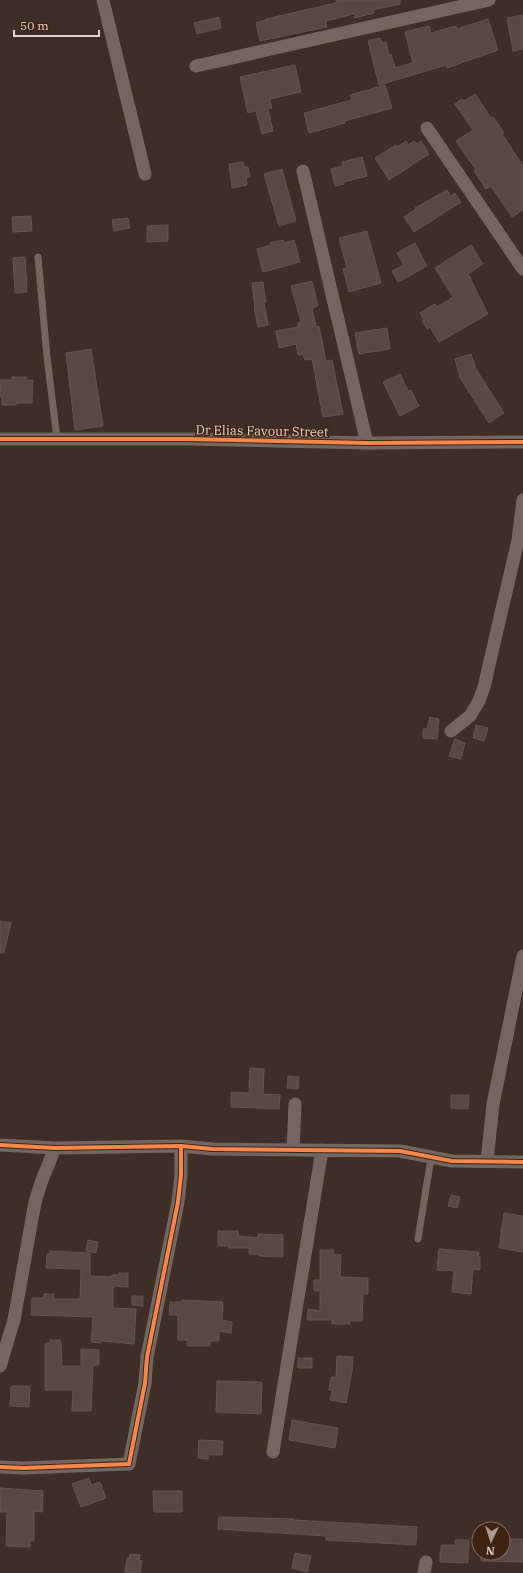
<svg xmlns="http://www.w3.org/2000/svg" width="523" height="1573" font-family="'IBM Plex Serif',serif">
	<style>
		.building { fill: #574a42; stroke: #61554c }
		.lines { fill: none; stroke-linecap: round; stroke-linejoin: round }
		.lane { stroke: #716760; stroke-width: 7 }
		.street { stroke: #716760; stroke-width: 13 }
		.cycleway-casing { stroke: #3d2411; stroke-width: 6 }
		.cycleway { stroke: #f5874c; stroke-width: 4 }
		.labels { text-anchor: middle; dominant-baseline: central; stroke-width: 3; stroke-linejoin: round; paint-order: stroke }
		.street-label { font-size: 13px; fill: #e3d2c7; stroke: #3d2411 }
	</style>
	<rect width="100%" height="100%" fill="#3e2f26"/>
	<path class="building" d="M340,0h60v4l-27,6 1,3 -19,5 -1,-4 -28,7 1,6 -67,14 -4,-18 10,-3v-1l70,-16v-2z
		M523,15v34l-10,2 -6,-33z
		M219,17l2,11 -24,6 -3,-11z
		M488,19l10,31 -51,18 -1,-3 -67,20 -11,-44 12,-3 2,5 4,-1 3,13 2,-1 4,14 18,-5 -8,-31 24,-6 2,7 25,-7 1,3z
		M295,65l6,27 -31,7 2,9 -4,1 5,22 -11,3 -6,-23 -8,2 -8,-36z
		M385,85l7,23 -47,13v2l-36,10 -5,-20 48,-13 -2,-5z
		M475,94l16,24 2,-1 11,16 -2,1 21,32v44l-11,7 -21,-31 -5,3 -12,-18 2,-1 -20,-29 17,-11 -18,-26 7,-5 2,2z
		M406,141l2,4 6,-4 2,3 5,-3 8,13 -40,26 -14,-22 21,-13 1,2z
		M362,157l5,19 -23,6v2l-9,2 -4,-17 12,-3 -1,-4z
		M243,162l1,5h4l2,10h-4l1,8 -15,3 -3,-24z
		M282,169l14,52 -17,5 -15,-52z
		M447,190l4,6 4,-3 6,9 -47,30 -10,-15 12,-8 -1,-1z
		M31,216l1,15 -19,1 -1,-15z
		M128,218l2,10 -16,3 -2,-11z
		M168,225v16l-21,1v-16z
		M367,231l14,52 -32,9 -6,-23 4,-1 -8,-30z
		M283,240l1,3 10,-3 6,22 -37,10 -6,-23 14,-4 -1,-2z
		M415,243l12,23 -29,16 -6,-11 12,-6 -7,-12z
		M471,245l12,19 -15,10 20,40 -49,28 -9,-15 -3,2 -5,-8 2,-1 -4,-7 15,-9 2,3 16,-10 -18,-29z
		M25,257l2,35 -12,1 -2,-35z
		M312,281l6,25 -6,2 4,19 3,-1 7,35 6,-1 11,54 -20,3 -11,-58 -7,1 -2,-6 -5,1 -2,-11 -17,4 -3,-17 22,-4v-4l3,-1 -10,-36z
		M263,282l3,20h-2l4,23 -10,2 -4,-20h1l-3,-24z
		M387,328l3,21 -31,5 -4,-21z
		M91,349l12,77 -28,4 -9,-77z
		M471,354l5,15 28,44 -15,10 -29,-45 -5,-19z
		M400,374l8,17 3,-1 8,16 -19,10 -17,-34z
		M12,377h14v3h7l-1,23h-16v2h-14v-8h-2v-17h12z
		M430,717l9,2 -2,20 -14,-1v-9h4z
		M476,725l12,3 -4,13 -11,-3z
		M455,739l10,4 -4,16 -12,-3z
		M0,921l11,2 -7,30h-4z
		M250,1068l14,1 -1,25 17,1 -1,14 -48,-2v-15l18,1z
		M288,1076l11,1 -1,12 -11,-1z
		M451,1095h18l-1,14 -17,-1z
		M451,1195l9,2 -3,11 -9,-2z
		M504,1213l19,3v36l-24,-4z
		M218,1231h20v5l20,2v-4l25,1v22l-24,-1v-1l-10,-1v-6h-20v-2h-11z
		M88,1240l10,2 -2,11 -10,-2z
		M439,1249l40,3 -1,5h2v13l-7,-1 -2,25 -19,-2 2,-21 -17,-1z
		M320,1250h14l-1,4 8,1 -1,22 28,1v16h-5l-1,27h-13l1,3h-18v-4h-25l1,-11 12,2v-20h-6v-11h6z
		M50,1251l40,2v23l21,1 1,-2h7v-2h9v14l-15,-1v22l23,1 -2,35 -33,-3v2l-10,-1 2,-25 -62,-2 1,-17h12v-4h10v5h26l1,-30 -35,-1 1,-14h3z
		M132,1296h11v10l-11,-1z
		M182,1300l41,2 -1,18 10,2 -1,11 -12,-2v10h-9v5h-23v-6h-9v-25h-9l1,-13h12z
		M50,1340h10v2h1l1,24h19v-17l18,1v15h-6l-2,46h-19l1,-21h-28v-47h5z
		M337,1356l16,1 -1,14 -6,32 -16,-3 2,-9 -3,-1 2,-13h5z
		M298,1358h14v10h-14z
		M217,1381l45,1 -1,32 -45,-2z
		M11,1386h19l-1,21 -19,-1z
		M292,1420l46,8 -3,20 -46,-8z
		M199,1440l24,1 -1,14h-14v4l-10,-1z
		M89,1478l2,7 9,-3 6,16 -25,9 -9,-23z
		M0,1488l43,3 -1,21 -8,-1v30h-4v6l-24,-1 1,-34h-7z
		M153,1491h29v21h-28z
		M219,1517l75,2v1l33,2 90,5 -1,18 -90,-5v-4l-108,-7z
		M503,1539h20v23l-42,-1v-8h22z
		M455,1540h14l-1,23 -28,-1v-11h1v-6h14z
		M295,1553l16,3 -4,16 -15,-4z
		M130,1554l10,1 -1,5 3,1 -2,12h-15l2,-15 2,1z"/>
	<g class="lines">
		<path class="lane" d="M38,257l9,100 10,82
			M418,1239l13,-81"/>
		<path class="street" d="M103,0l42,174
			M196,66l293,-66
			M427,128l96,141
			M303,171l64,272
			M0,439h187l180,4 156,-1
			M451,731l19,-15 9,-15 5,-14 34,-147 5,-40
			M0,1145l55,3 126,-2 31,3 188,2 52,10 71,1
			M293,1150l2,-46
			M487,1161l6,-57 30,-148
			M0,1366l14,-46 21,-118 7,-22 13,-32
			M273,1452l49,-302
			M0,1467l23,1 106,-4 16,-81 2,-26 31,-155 3,-27v-29
			M424,1573l2,-11"/>
		<g class="cycleway-casing">
			<path id="cycleway" d="M0,439h187l180,4 156,-1
				M0,1145l55,3 126,-2 31,3 188,2 52,10 71,1
				M0,1467l23,1 106,-4 16,-81 2,-26 31,-155 3,-27v-29"/>
		</g>
		<use href="#cycleway" class="cycleway"/>
	</g>
	<g class="labels">
		<g class="street-label">
			<text transform="translate(262 431) rotate(1)">Dr Elias Favour Street</text>
		</g>
	</g>
	<g transform="translate(491 1541) rotate(184)"><circle r="19" fill="#3d2411" stroke="#7f6a5a"/>
	<path d="M0-3L7 15L0 10L-7 15Z" fill="#a9998f"/>
	<text y="-6" font-size="11" font-weight="bold" text-anchor="middle" fill="#e3d2c7">N</text>
	</g>
	<path d="M14 30v6h85v-6" fill="none" stroke="#e3d2c7" stroke-width="2"/>
	<text x="20" y="30" font-size="12" fill="#e3d2c7" stroke="#3d2411" stroke-width="3" paint-order="stroke">50 m</text>
</svg>
